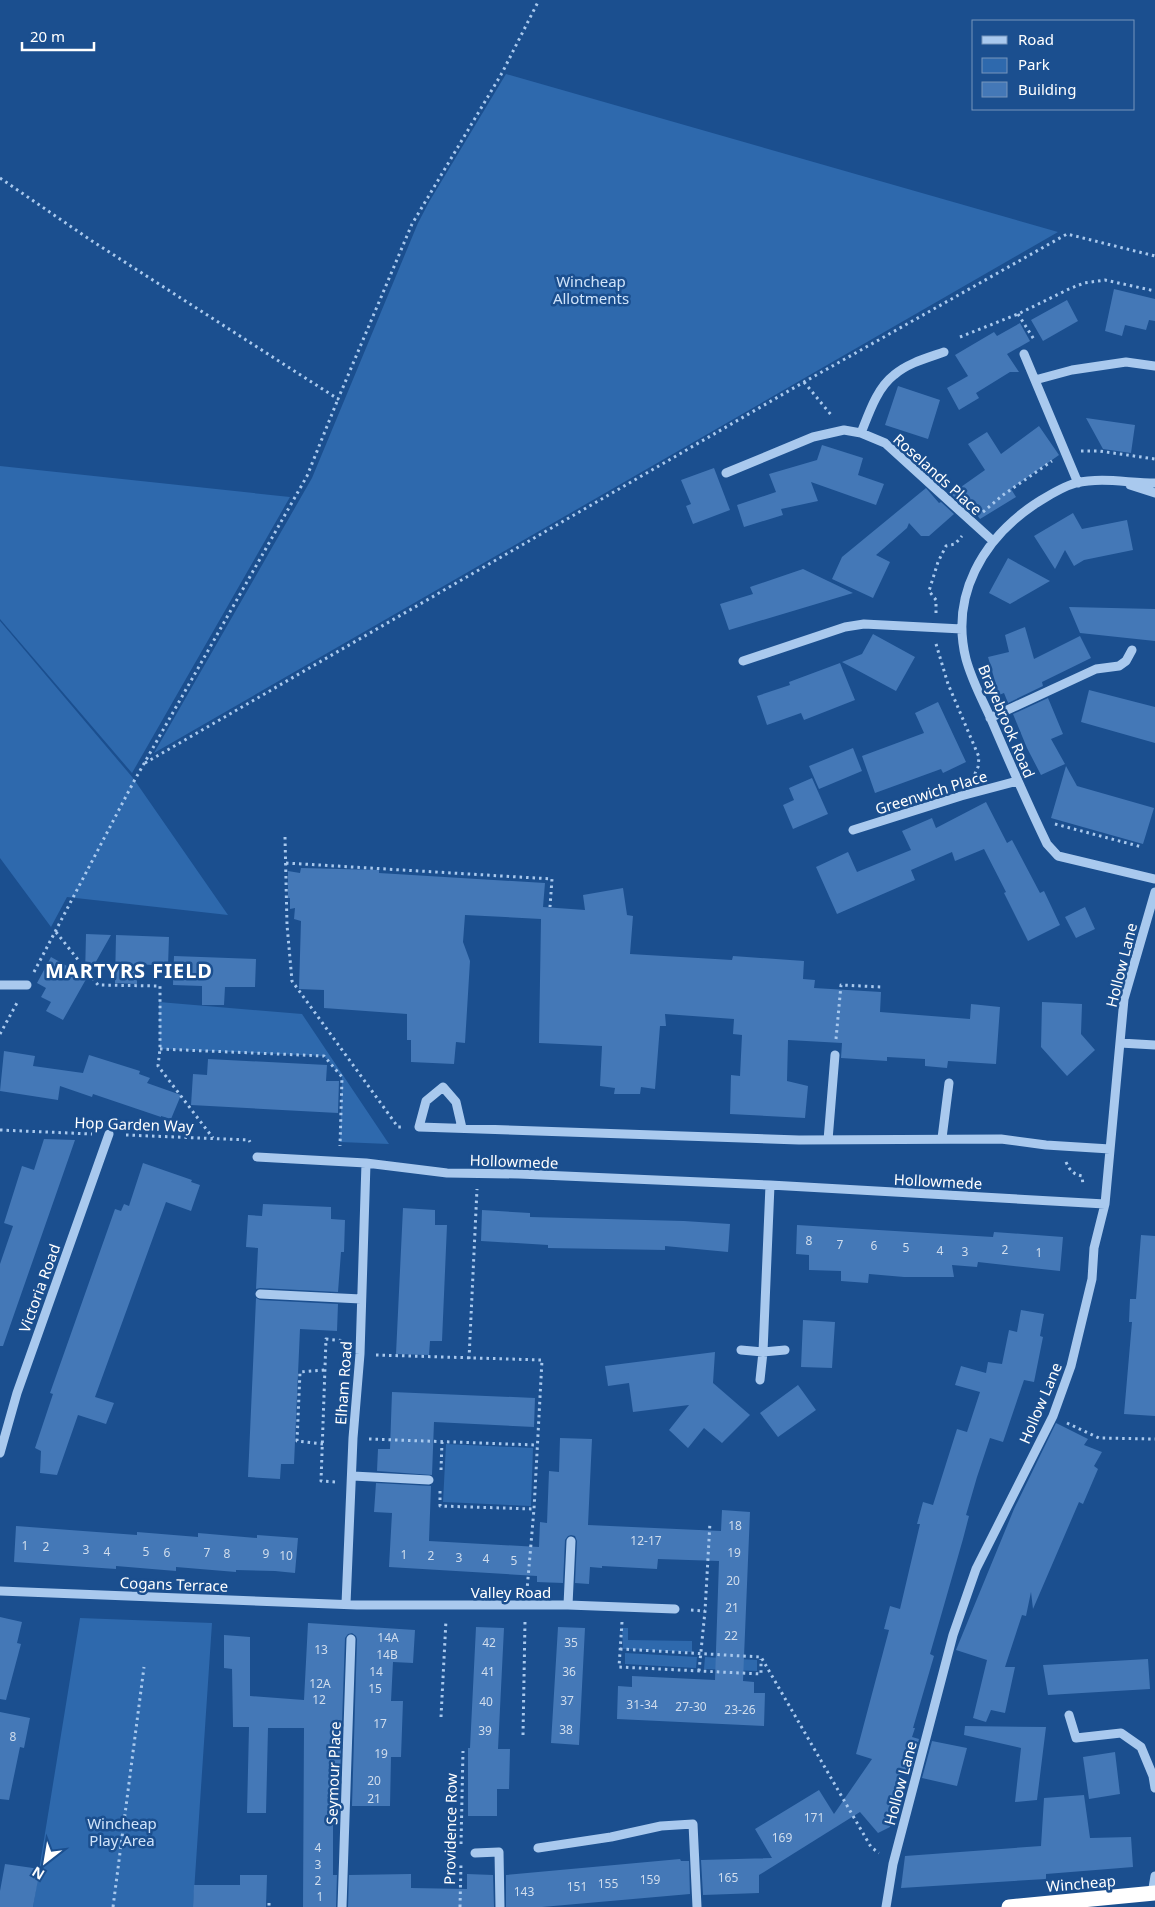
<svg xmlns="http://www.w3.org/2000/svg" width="1155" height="1907" font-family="'Noto Sans',sans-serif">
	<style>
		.green { fill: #2e69ad }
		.building { fill: #4478b7 }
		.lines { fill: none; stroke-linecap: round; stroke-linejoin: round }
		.path { stroke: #a9c9ee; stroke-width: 3; stroke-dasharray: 2.5 4; stroke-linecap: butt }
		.minor { stroke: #a9c9ee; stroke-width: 9 }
		.highway { stroke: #fff; stroke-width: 15 }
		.labels { text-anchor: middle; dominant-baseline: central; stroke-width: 5; stroke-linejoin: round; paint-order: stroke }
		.number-label { font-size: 12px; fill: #d0dded }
		.park-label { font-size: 15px; fill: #cfe3fa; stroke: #1b4f8f }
		.street-label { font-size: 15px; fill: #fff; stroke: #1b4f8f }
		.district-label { font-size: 20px; font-weight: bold; letter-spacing: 1px; fill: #fff; stroke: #1b4f8f }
	</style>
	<rect width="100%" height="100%" fill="#1b4f8f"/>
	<path class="green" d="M506,74l552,158 -904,521 158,-275 106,-255 11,-21z
		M0,466l290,31 -158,276 -132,-154z
		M0,621l133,157 95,137 -161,-18 -16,30 -51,-69z
		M159,1002l143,12 87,130 -49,-2 2,-65 -18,-21 -164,-7z
		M446,1444l87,4 -2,58 -88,-4z
		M80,1618l132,5 -19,284h-160z
		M622,1628h6v12l64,1v11l-69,-3z
		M625,1653l72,4 -1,11 -71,-4z
		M705,1657l52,3v11l-53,-2z"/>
	<path class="building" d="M1114,289l41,10v22l-6,-1 -3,10 -21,-5 -3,11 -17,-5z
		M1067,300l11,21 -35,20 -12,-21z
		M1020,323l10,18 -23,13 12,18h-9l-34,21 3,5 -20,12 -12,-22 21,-12 -13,-21 39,-23 3,4z
		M898,386l42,14 -12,39 -43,-14z
		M1086,418l49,7 -4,28 -28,-4z
		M1039,426l20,29 -48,34 5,8 -36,22 -12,-16 -4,3 -13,-12 34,-24 -17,-26 19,-12 14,22z
		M822,445l41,13 -5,17 26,9 -8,21 -65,-23 7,19 -37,8 2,6 -39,12 -7,-22 39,-13 -7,-18 48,-14z
		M714,468l16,42 -37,14 -7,-18 5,-2 -10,-24z
		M926,488l13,15 2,-1 13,12 -25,22h-8l-12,-13 -2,5 -31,27 14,7 -17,36 -41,-19 10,-22z
		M1073,513l9,16 45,-9 6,30 -49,10 -10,6 -9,-16 -10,19 -21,-33z
		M1008,558l42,23 -40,23 -21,-11z
		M803,569l50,24 -124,37 -9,-26 33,-10 -3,-7z
		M1069,607l86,2v32l-75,-8z
		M1025,627l9,32 46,-23 11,22 -49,24 1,4 -35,17 -4,-10 -5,2 -11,-38 21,-5 -4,-17z
		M873,634l42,23 -19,34 -54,-29 20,-8z
		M840,663l15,37 -51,20 -3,-7 -34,12 -10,-29 33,-11 -1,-3z
		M1089,690l66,17v36l-74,-21z
		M1048,698l15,36 -12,5 14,25 -24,11 -14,-27 -14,-34z
		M938,702l28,60 -23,11 -2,-4 -66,24 -13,-37 62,-23 -9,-20z
		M853,748l9,23 -43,18 -10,-23z
		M1066,766l11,20 77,22 -11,36 -92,-26z
		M812,778l16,36 -35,15 -10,-24 11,-5 -5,-12z
		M986,802l21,41 5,-3 28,53 4,-2 16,34 -32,16 -24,-48 2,-1 -22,-43 -29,12 -3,-9 -41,18 4,10 -78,34 -21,-47 32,-15 9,20 54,-22 -9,-19 30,-13 4,10z
		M301,868l78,2v3l166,10 -2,24 42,3 -2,-15 40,-7 4,27 6,1 -3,38 102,6 1,-4 71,5 -1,18 12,1 -1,8 67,4 -1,20 90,7 1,-15 29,3 -4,57 -48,-3 -1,7 -22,-2v-7l-38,-2v4l-46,-3 1,-15 -54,-3 -1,41 21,5 -3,32 -75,-4 1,-39 9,1 2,-41 -9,-1 1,-15 -69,-5 1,12h-6l-5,63 -14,-2 -1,7h-26l1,-6 -15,-2 2,-40 -63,-3 2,-124 -76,-4 -2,27 7,19 -5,82 -9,-1 -2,22 -43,-2v-22h-4v-26l-83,-6v-18l-25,-1 2,-68 -7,-2 1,-11 -5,1v-11h-2v-27l12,2z
		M1085,907l10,22 -19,9 -11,-21z
		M86,934l25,1 -48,85 -17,-9 5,-9 -10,-5 5,-9 -9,-5 14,-26 34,19z
		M116,935l53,2 -1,29 -31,-2v20l-22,-1z
		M174,956l82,3 -1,28h-30l-1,18h-22v-19l-29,-1z
		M1042,1002l40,2 -1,30 14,16 -28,26 -26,-29z
		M4,1051l31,5 -2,10 50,7 6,-18 51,16 -1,3 11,4 -3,5 34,12 -10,24 -10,-3v1l-68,-23 -1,3 -32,-11 -2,14 -58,-9z
		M208,1059l119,6 -1,16h13l-1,32 -147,-8 2,-31 14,1z
		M44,1139l31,1 -72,206h-3v-82l13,-38 -9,-3 18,-57 12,4z
		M143,1163l49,17 -1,2 9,3 -9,26 -25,-9 -71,195 19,6 -8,21 -28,-9 -21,60 -17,-2 1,-22 -6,-3 18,-54 -3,-1 65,-184 6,2 3,-7 5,2z
		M263,1204l68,3v12l14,1 -1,32h-3l-3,40 -78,-4 -4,1 2,-41 -12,-1 2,-32 14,1z
		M403,1208l32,2v15h12l-5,116h-12l-1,14 -33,-1z
		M482,1210l48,3v4l154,4 46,3 -2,28 -63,-6v4l-117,-2v-3l-67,-4z
		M797,1225l196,12 1,-5 69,5 -3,34 -82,-9 -1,5 -25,-2 2,12h-50l-35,-3 -1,9 -27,-2v-10l-32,-1v-15l-13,-1z
		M1141,1235l14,1v180l-31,-2 8,-92h-3l1,-23h6z
		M256,1298l4,2 78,4 -1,27 -37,-2 -6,135h-13l-1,15 -32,-2z
		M1021,1310l23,4 -4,22 3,1 -9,45 -10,-2 -21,62 -13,-4 -13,39 -11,38 3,1 -6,23 -33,115 4,2 -21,72h2l-3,9 7,2 -9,36 -9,-2 -11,54 -12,6 -18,-21 -101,63v18l-56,2 -2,-35 71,-2 -17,-29 64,-39 15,24 38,-55 -16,-5 33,-124 -5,-1 6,-23 10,3 20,-85h-3l6,-22 10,3 24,-76 10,3 13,-40 -25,-7 6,-19 25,7 2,-11 14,2 7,-34 8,2z
		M803,1320l32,2 -3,46 -31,-1z
		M715,1352l-2,31 37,32 -28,28 -18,-15 -16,20 -19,-18 20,-25 -56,7 -4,-29 -21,3 -3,-20z
		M798,1385l18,25 -38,27 -18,-24z
		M392,1392l143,6 -1,29 -100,-5 -2,53 -55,-4 1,-22h12z
		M1056,1423l32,16 -4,6 18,7 -8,14 4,3 -15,35 -4,-2 -46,107 -2,-17 -5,24 -4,-1 -17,52h10l-10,46 -14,-3 -5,12 -13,-4 14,-58 -31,-10 58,-141z
		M560,1438l32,1 -4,86 133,6 1,-21 28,2 -7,169 11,1v11h11l-1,33 -147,-7 1,-33 14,1v-11l83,4 4,-119 -61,-2 -1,10 -55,-3v2l-12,-1 -1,17 -14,-1 2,-42 -2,-5 -4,-1 -3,1 -3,4 -2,43 -26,-1v-6l-148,-9 3,-54 -18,-1 2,-29 55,3 -2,55 110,6 1,-25 7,1 2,-52 10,1z
		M16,1526l121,9v-3l61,5v-4l59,5v-3l41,3 -3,35 -20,-2 -39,-1v2l-60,-5v4l-60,-5v3l-102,-7z
		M0,1617l22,5 -5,21 4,1 -15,56 -6,-1z
		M308,1623l107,7 -2,33 -20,-1 -2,39h12l-2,56h-10l-1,49h-38l5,-167 -1,-3 -4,-3 -4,1 -3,4 -6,168h-6v69h4l-1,32h-33l1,-179h-36l-2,85h-19l2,-86h-16l-1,-58 -8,-1v-33l26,2v59l54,4z
		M476,1627l28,1 -6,121h12l-1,40h-12v27h-29v-68h2z
		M558,1627l27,1 -6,117 -28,-2z
		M1148,1659l2,30 -102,6 -5,-30z
		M0,1712l30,6 -6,30 -4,-1 -11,53 -9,-1z
		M965,1726l81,1 -9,73 -22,2 6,-54 -57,-13z
		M932,1741l35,7 -10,38 -35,-8z
		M1115,1752l5,42 -31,5 -6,-42z
		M1084,1795l6,43 41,-1 2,30 -87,7v5l-145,9 4,-32 136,-10 3,-48z
		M680,1859l1,2h8l1,33 -148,13h-36v-32z
		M5,1864l35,5 -7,38h-33v-16z
		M411,1874v14l56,1v-15l26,1 1,32h-146l1,-32z
		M240,1875h27l-1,32h-73l1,-22h46z"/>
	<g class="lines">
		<path class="path" d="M0,178l92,63 246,158 74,-175 90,-151 37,-73
			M1018,314l17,27
			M960,337l58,-23 51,-25 15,-6 21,-3 50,11
			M804,382l28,34
			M1081,451h18l56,8
			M983,512l20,-17 49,-34
			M936,613v-13l-7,-9 9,-29 8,-16 9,-2 7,-8
			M936,644l12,40 31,73 -1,10 -4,9
			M145,763l659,-381 263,-148 88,22
			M1055,824l87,23
			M285,837l2,88 5,56 106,146h6
			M286,863l266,16 -2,28
			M56,932l42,53 62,1v63l-2,17 55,72
			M34,972l99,-189 174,-307 31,-77
			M0,1034l18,-33
			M836,1039l5,-54 40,2
			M160,1049l164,7 18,21 -2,69
			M0,1130l92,4
			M126,1135l123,5 1,2
			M1066,1162c4,9 7,12 16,14l1,9
			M376,1355l166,5 -8,149 -7,81
			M469,1359l8,-170
			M1067,1423l32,15 56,1
			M369,1439l167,6
			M323,1444l-26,-3 3,-69 25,-2
			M441,1470l1,-28
			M335,1482l-14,-1 5,-142 19,2
			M440,1491v15l94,3
			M691,1610l14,1
			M622,1622l-3,45 142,7v-15
			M620,1649l141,8 110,190 8,6
			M699,1671l6,-60 5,-89
			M441,1717l5,-97
			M523,1735l2,-114
			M461,1844l2,-93
			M269,1903v4
			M113,1907l31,-240
			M460,1907l1,-44"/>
		<path class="minor" d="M1024,354l54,129
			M1035,380l37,-10 54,-8 29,4
			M861,433c8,-20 16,-45 33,-58 14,-12 33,-17 50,-23
			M726,473l87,-36 31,-7 17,3 24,10 108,98
			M1155,483c-27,0 -53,-6 -79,0 -15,4 -28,13 -41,21 -52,35 -85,91 -69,155 6,22 16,40 25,60 18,42 36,84 56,125l11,12 97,23
			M1130,485l25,8
			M743,661l102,-34 19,-3 98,5
			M990,718l106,-49 23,-3 7,-5 6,-11
			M853,830l108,-34 56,-15
			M0,985h27
			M1120,1043l35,2
			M462,1128l-6,-26 -13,-15 -17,14 -7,26 380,13 202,-1 45,6 64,4
			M942,1138l7,-55
			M828,1140l7,-85
			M257,1157l109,6 81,10 72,1 251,11 335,19
			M260,1294l101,5
			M741,1350l22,2 22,-2
			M760,1380l3,-28 7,-167
			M0,1453l17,-60 92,-259
			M353,1476l76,4
			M0,1591l357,14h211l107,4
			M346,1604l7,-166 7,-84 6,-191
			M568,1605l3,-64
			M1069,1715l7,23 45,-5 20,14 12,29 2,12
			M538,1848l73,-11 50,-11 32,-2 4,83
			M475,1853l24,-1 1,55
			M1152,1894l3,-18
			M342,1907l9,-268
			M886,1907l7,-43 60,-229 23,-66 77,-153 18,-50 21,-87 2,-31 11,-44 19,-205 31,-107"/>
		<path class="highway" d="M1009,1907l146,-14"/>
	</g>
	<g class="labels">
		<g class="number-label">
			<text x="809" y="1240">8</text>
			<text x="840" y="1244">7</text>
			<text x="874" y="1245">6</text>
			<text x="906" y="1247">5</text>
			<text x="1005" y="1249">2</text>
			<text x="940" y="1250">4</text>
			<text x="965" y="1251">3</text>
			<text x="1039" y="1252">1</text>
			<text x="735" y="1525">18</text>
			<text x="646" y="1540">12-17</text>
			<text x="25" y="1545">1</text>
			<text x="46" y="1546">2</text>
			<text x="86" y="1549">3</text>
			<text x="107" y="1551">4</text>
			<text x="146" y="1551">5</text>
			<text x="167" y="1552">6</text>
			<text x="207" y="1552">7</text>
			<text x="734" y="1552">19</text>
			<text x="227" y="1553">8</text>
			<text x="266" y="1553">9</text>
			<text x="404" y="1554">1</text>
			<text x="286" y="1555">10</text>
			<text x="431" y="1555">2</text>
			<text x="459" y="1557">3</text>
			<text x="486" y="1558">4</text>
			<text x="514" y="1560">5</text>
			<text x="733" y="1580">20</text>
			<text x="732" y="1607">21</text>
			<text x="731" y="1635">22</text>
			<text x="388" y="1637">14A</text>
			<text x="489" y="1642">42</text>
			<text x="571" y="1642">35</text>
			<text x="321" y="1649">13</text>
			<text x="387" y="1654">14B</text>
			<text x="376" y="1671">14</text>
			<text x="488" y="1671">41</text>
			<text x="569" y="1671">36</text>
			<text x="320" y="1683">12A</text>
			<text x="375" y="1688">15</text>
			<text x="319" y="1699">12</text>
			<text x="567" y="1700">37</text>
			<text x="486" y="1701">40</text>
			<text x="642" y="1704">31-34</text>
			<text x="691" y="1706">27-30</text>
			<text x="740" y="1709">23-26</text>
			<text x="380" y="1723">17</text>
			<text x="566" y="1729">38</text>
			<text x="485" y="1730">39</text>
			<text x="13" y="1736">8</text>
			<text x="381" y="1753">19</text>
			<text x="374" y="1780">20</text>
			<text x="374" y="1798">21</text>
			<text x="814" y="1817">171</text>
			<text x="782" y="1837">169</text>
			<text x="318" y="1847">4</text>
			<text x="318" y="1864">3</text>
			<text x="728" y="1877">165</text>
			<text x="650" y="1879">159</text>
			<text x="318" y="1880">2</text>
			<text x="608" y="1883">155</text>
			<text x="577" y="1886">151</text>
			<text x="524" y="1891">143</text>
			<text x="320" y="1896">1</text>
		</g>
		<g class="park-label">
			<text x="591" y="281">Wincheap<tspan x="591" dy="17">Allotments</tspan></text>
			<text x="122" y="1823">Wincheap<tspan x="122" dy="17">Play Area</tspan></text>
		</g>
		<g class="street-label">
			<text transform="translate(938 474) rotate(42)">Roselands Place</text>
			<text transform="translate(1007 721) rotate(67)">Brayebrook Road</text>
			<text transform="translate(931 792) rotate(-17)">Greenwich Place</text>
			<text transform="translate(1121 965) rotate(-76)">Hollow Lane</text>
			<text transform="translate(134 1124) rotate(2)">Hop Garden Way</text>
			<text transform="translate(514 1161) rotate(2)">Hollowmede</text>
			<text transform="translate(938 1181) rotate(3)">Hollowmede</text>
			<text transform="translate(39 1288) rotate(-70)">Victoria Road</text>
			<text transform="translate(343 1383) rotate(-86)">Elham Road</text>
			<text transform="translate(1040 1403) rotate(-67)">Hollow Lane</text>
			<text transform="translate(174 1584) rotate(2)">Cogans Terrace</text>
			<text x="511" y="1592">Valley Road</text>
			<text transform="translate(333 1773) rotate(-88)">Seymour Place</text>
			<text transform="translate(900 1783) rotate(-75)">Hollow Lane</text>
			<text transform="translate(450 1829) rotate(-89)">Providence Row</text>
			<text transform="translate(1081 1883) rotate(-5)">Wincheap</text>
		</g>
		<g class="district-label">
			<text x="129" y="970">MARTYRS FIELD</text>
		</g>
	</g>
	<rect x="972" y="20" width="162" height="90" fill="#1b4f8f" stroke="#7695bc"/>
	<rect x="982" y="36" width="25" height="8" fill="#a9c9ee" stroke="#7695bc"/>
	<text x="1018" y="45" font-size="15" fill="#ffffff">Road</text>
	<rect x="982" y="58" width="25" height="15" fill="#2e69ad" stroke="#7695bc"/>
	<text x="1018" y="70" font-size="15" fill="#ffffff">Park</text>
	<rect x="982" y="82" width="25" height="15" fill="#4478b7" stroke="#7695bc"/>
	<text x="1018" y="95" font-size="15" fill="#ffffff">Building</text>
	<g transform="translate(45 1862) rotate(211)" stroke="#1b4f8f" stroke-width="4" paint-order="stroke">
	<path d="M0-4L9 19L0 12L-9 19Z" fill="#ffffff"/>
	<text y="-8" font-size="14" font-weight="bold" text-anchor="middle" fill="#ffffff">N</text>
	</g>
	<path d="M22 42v8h72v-8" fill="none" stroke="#ffffff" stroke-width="2.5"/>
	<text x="30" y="42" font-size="15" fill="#ffffff" stroke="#1b4f8f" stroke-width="4" paint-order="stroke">20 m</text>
</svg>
